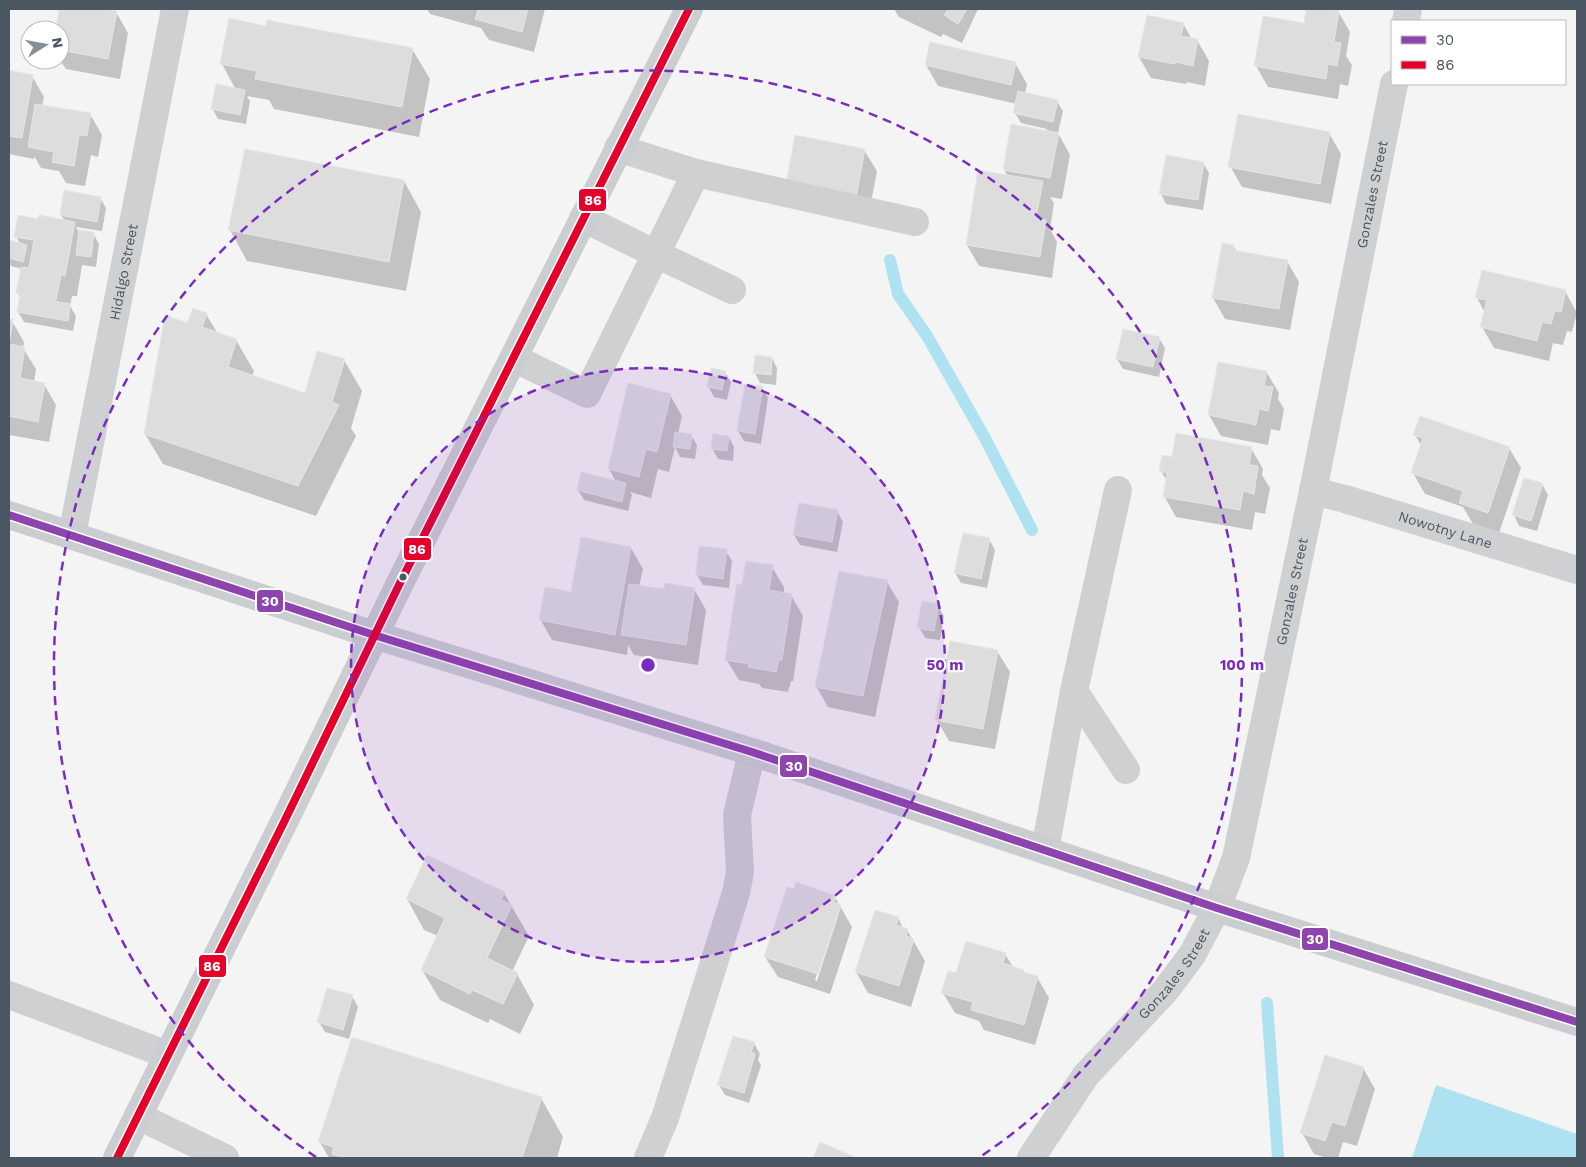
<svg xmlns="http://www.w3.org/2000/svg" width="1586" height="1167" font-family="'Work Sans',sans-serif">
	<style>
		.water { fill: #aee2f0 }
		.shadow { fill: #0003; fill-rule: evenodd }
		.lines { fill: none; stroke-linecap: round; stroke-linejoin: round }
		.stream { stroke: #aee2f0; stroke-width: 12 }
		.building { fill: #ddddde; stroke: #e5e6e7 }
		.minor { stroke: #ced0d2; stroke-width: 28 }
		.major { stroke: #caced1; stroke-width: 28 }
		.bus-1-casing { stroke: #fff; stroke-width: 11 }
		.bus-2-casing { stroke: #fff; stroke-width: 11 }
		.bus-1 { stroke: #8e44ad; stroke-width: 8 }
		.bus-2 { stroke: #e4002b; stroke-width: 8 }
		.ring { fill: none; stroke: #7b2cbf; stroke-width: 2.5; stroke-dasharray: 9 6 }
		.bus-dot { fill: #4a5661; stroke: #fff; stroke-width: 2 }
		.labels { text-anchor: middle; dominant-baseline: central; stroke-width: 4.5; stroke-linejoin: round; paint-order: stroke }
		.street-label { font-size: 14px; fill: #4a5661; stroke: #fff }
		.centre { fill: #7b2cbf; stroke: #fff; stroke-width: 2.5 }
		.ring-label { font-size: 15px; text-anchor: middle; font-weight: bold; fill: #7b2cbf; stroke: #fff; stroke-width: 4.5; stroke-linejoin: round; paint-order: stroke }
		.line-badge { stroke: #fff; stroke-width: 2 }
		.badge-label { font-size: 14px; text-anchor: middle; font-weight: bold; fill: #fff }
	</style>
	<rect width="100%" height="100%" fill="#f4f4f4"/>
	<path class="water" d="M1436,1085l141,49v24h-165z"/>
	<path class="shadow" d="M61,9h41l14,3 12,21 -8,46 -54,-10 -6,-9v-30h-3z
		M427,9h118l-11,43 -45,-12 -8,-12 -51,-14z
		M894,9h84l-16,34 -19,-9 -2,3 -42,-20z
		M1307,9h19l12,2 12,21 -4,24 6,9 -4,21 -8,-2 -2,15 -70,-12 -12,-21 49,-41z
		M1183,24l9,15 5,1 12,21 -4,25 -18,-4 -1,2 -35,-6 -12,-21z
		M412,49l18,30 -11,58 -145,-28 -5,-9 -22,-4 3,5 -4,23 -28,-5 -6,-11 24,-18 -14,-26z
		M1015,63l12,21 -2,10 32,7 6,10 -5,22 12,22 -8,44 -12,-2 4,6 -4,26 7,13 -5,36 -73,-12 -12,-21 12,-73 29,5 -4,-8 42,-38 1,-2 -26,-6 -6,-10 2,-9 -79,-18 -12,-21z
		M9,72l23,4 12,21 -2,10 48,7 12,21 -4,22 -7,-2 -6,31 -19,-3 -7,-12 -18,-3 -7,-12v3l-25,-5z
		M1329,133l12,21 -10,50 -89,-17 -12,-21z
		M864,150l13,21 -9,47 -69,-13z
		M1203,163l6,10 -6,37 -37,-6 -5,-10z
		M404,181l17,31 -15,79 -159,-30 -17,-31z
		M100,198l6,10 -4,23 -26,-4 2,4 15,2 6,11 -3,23 -14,-2 -5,31h-5l-2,10 6,10 -3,15 -49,-9 -6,-10 3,-14 -4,-6 5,-23 -11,-3 -2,-3v-22l11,3 -4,-8 23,-15h26l-4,-6z
		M1233,246l4,6 50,9 12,21 -9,48 -65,-11 -12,-21z
		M1565,291l12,22 -5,19 -5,-1 -4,14 -10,-2 -4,18 -55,-13 -12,-21 3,-14 -8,-15z
		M206,314l12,20 18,6 18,31 -2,5 54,19 38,-35 18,31 -11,37 5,8 -40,80 -153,-52 -18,-30 43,-110z
		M9,320l3,1 12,21 -1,6 13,21 -2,13 10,2 12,21 -7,37 -40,-7z
		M1159,338l6,10 -6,29 -36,-8 -6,-10z
		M772,358l5,10 -1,17 -16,-2 -5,-10z
		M725,372l6,10 -4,18 -13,-3 -6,-11z
		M1267,373l12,20 -1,6 6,10 -4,22 -9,-2 -3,16 -47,-9 -12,-21z
		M762,387l6,11 -7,46 -17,-3 -6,-10z
		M670,395l12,21 -4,18 13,1 6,10 -2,14 -15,-2 -5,-10 -6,25 -11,-3 -7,29 -21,-6 2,3 -4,16 -44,-11 -6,-10 38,-8 -7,-13z
		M1415,435l94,13 12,20 -22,65 -26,-9 -10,-17 -38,-13 -12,-21 9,-26z
		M729,437l5,10 -1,14 -15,-2 -6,-11z
		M1251,448l12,21 -1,6 8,13 -5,26 -10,-2 -3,18 -76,-13 -12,-21 3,-15 -6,-10 12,-13z
		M1542,484l6,11 -11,36 -18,-5 -5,-11z
		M837,511l6,11 -6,30 -37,-7 -6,-10z
		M989,539l6,11 -8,38 -26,-5 -6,-10z
		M631,548l12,21 -4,17 26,4 29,-1 12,21 -8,55 -64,-10 -6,-10 -1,10 -75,-15 -12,-21z
		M726,551l6,10 -3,27 -26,-3 -6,-10z
		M772,567l12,20v7l7,1 12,21 -10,65h-2l-3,11 -26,-4 -3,-4 -20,-4 -13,-21 17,-73z
		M887,582l12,20 -24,115 -47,-10 -12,-21z
		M938,605l6,11 -4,24 -15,-2 -6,-11z
		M997,651l13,21 -15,77 -46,-8 -12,-21z
		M504,893l25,43 -17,36 5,2 17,31 -14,29 -30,-15 -2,4 -48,-23 -18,-30 16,-34 -14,-6 -17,-31z
		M835,897l17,30 -22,67 -52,-17 -13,-20zM837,913h2l-22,68 -2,-1z
		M898,918l6,12h3l6,10 12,21 -14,46 -43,-14 -12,-21z
		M1005,954l8,13 10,4 2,3 12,3 12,21 -14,47 -51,-15 -5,-9 -24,-8 -12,-20z
		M352,996l6,11 -9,32 -24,-7 -6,-10z
		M754,1043l6,11 -2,6 3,5 -12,38 -24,-8 -6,-10z
		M1363,1068l12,21 -18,57 -14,-4 -5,16h-11l-13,-4 -12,-21z
		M541,1098l22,39 -6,21h-228l-9,-16z"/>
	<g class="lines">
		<path class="stream" d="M890,260l8,34 29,42 58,102 47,92
			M1267,1003l11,155"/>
	</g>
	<path class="building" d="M59,9h46l12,2 -9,48 -48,-9v-20h-4z
		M475,9h53l-6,23 -47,-13 3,-9z
		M948,9h19l-9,15 -14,-9z
		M1306,9l33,1 -5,32 7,1 -4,23 -9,-2 -2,15 -72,-13 9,-50 41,7z
		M1147,15l37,8 -3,13 17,3 -5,27 -18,-4v2l-37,-7z
		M229,18l37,8 1,-6 146,28 -11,59 -147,-28 2,-8 -37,-7z
		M930,42l86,20 -5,23 -86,-20z
		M9,70l24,5 -11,63 -13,-2z
		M216,84l29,6 -5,25 -29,-6z
		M1018,91l40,9 -5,22 -40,-9z
		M35,104l56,9 -4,23 -8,-1 -5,31 -22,-4 2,-10 -26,-5z
		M1238,114l92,18 -10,52 -92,-17z
		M1011,124l48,9 -9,45 -47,-8z
		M795,135l70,14 -9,49 -70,-14z
		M245,149l159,31 -15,82 -161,-32z
		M1166,155l38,7 -6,38 -39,-6z
		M978,170l65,11 -7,37 10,2 -6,37 -74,-12z
		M64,190l37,7 -4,25 -37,-7z
		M18,215l20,4 1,-4 36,7 -10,54 -4,-1 -5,25 -40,-7 5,-26 8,1 5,-28 -20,-3z
		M79,230l15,2 -3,25 -15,-2z
		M9,240l18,5 -4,17 -14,-4z
		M1222,243l12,2 -1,5 55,10 -9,49 -67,-11z
		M1482,270l84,20 -5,22 -6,-1 -4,13 -9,-2 -5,19 -57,-14 7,-27 -12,-2z
		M20,295l50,9 -2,17 -51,-9z
		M193,308l14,5 -5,14 35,12 -9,28 77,26 12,-42 28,8 -13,43 7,3 -41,81 -154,-52 21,-119 22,8z
		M9,319h4l-4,25 16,3 -5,31 25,5 -7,39 -29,-6z
		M1123,329l37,8 -7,30 -37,-8z
		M755,355l17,2 -1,18 -18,-2z
		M1218,362l49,9 -3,15 9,1 -5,24 -9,-2 -3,16 -48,-10z
		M711,368l15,3 -4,19 -15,-3z
		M628,383l43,11 -14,58 -11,-3 -7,28 -31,-8z
		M745,384l18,2 -8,48 -18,-3z
		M1420,416l90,31 -22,66 -29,-10 4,-12 -52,-18 12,-35 -10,-3z
		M675,432l17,2 -2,15 -17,-2z
		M1176,433l76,14 -3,18 9,1 -4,28 -11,-3 -3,19 -77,-13 4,-24 -8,-2 3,-16 10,2z
		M713,434l16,2 -2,15 -16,-2z
		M581,472l45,11 -4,19 -45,-12z
		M1524,478l19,5 -12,38 -19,-6z
		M799,503l39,7 -6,32 -39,-7z
		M963,533l27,5 -9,41 -27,-6z
		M581,537l50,10 -16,88 -76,-15 6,-33 26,5z
		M699,546l28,3 -4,30 -27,-4z
		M746,561l27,4 -4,25 23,4 -10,66h-3l-3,12 -28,-5 1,-3 -24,-4 12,-76 5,1z
		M839,571l49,9 -25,116 -48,-9z
		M665,583l30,5 -9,57 -65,-10 8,-51 35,5z
		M922,601l17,3 -5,27 -17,-3z
		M950,641l48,9 -15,79 -48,-9z
		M427,855l78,37 -4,8 11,5 -25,53 31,15 -15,31 -31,-14 -2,4 -49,-24 24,-52 -39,-19z
		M796,882l40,14 -2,6 7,3 -23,69 -54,-17 23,-70 7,2z
		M875,910l24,7 -3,8 12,4 -2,7 8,3 -15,47 -44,-14z
		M966,941l40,12 -3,10 21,7 -1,2 15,4 -14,49 -53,-15 2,-8 -32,-9 7,-22 8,2z
		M327,988l26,7 -10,35 -26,-8z
		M733,1036l22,6 -4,10 4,2 -11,39 -27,-8z
		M352,1037l190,60 -20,61h-176l-14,-4 2,-7 -16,-5z
		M1325,1055l39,12 -19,59 -13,-4 -7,19 -25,-8z
		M820,1142l37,16h-44z"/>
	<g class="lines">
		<g class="minor">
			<path d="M1406,21l2,-12"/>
			<path d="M618,148l78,25"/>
			<path d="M732,290l-76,-36 40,-81 219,49"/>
			<path d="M514,358l73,36 69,-140 -73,-36"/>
			<path id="s1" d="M1313,491l32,8 232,71"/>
			<path id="s2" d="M72,535l103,-526"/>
			<path d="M1074,691l52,79"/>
			<path d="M1045,850l29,-159 44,-201"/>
			<path d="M9,995l159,60"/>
			<path d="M138,1116l87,42"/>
			<path d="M648,1158l17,-40 71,-225 4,-21 -3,-57 15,-63"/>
			<path id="s3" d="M1031,1158l55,-83 79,-84 27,-36 25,-47 19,-50 77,-367 81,-407"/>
		</g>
		<path class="major" d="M9,515l365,120 378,117 465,156 360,114
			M117,1158l168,-338 114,-235 290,-576"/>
		<g class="bus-1-casing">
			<path id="bus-1" d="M9,515l365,120 378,117 465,156 360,114"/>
		</g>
		<g class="bus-2-casing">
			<path id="bus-2" d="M117,1158l168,-338 114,-235 290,-576"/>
		</g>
		<use href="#bus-1" class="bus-1"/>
		<use href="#bus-2" class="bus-2"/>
	</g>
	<circle cx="648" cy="665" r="297" fill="#7b2cbf" fill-opacity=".12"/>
	<g class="ring">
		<circle cx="648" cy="665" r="297"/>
		<path d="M316 1157A594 594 0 1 1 980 1157"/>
	</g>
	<circle class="bus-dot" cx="403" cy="577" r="4.5"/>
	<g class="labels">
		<g class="street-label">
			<text stroke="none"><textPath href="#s3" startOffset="1044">Gonzales Street</textPath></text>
			<text stroke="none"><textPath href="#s2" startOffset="268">Hidalgo Street</textPath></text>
			<text stroke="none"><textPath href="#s1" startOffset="138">Nowotny Lane</textPath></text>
			<text stroke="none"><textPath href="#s3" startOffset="639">Gonzales Street</textPath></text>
			<text stroke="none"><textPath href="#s3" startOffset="234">Gonzales Street</textPath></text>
		</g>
	</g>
	<circle cx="648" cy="665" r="8" class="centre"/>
	<g class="ring-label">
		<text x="945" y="670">50 m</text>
		<text x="1242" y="670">100 m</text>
	</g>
	<g class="line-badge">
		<rect x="578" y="188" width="29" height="24" rx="5" fill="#e4002b"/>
		<rect x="403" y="537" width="29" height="24" rx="5" fill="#e4002b"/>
		<rect x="256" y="589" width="28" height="24" rx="5" fill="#8e44ad"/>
		<rect x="779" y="754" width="29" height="24" rx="5" fill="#8e44ad"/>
		<rect x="1301" y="927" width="28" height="24" rx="5" fill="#8e44ad"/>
		<rect x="198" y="954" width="29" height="24" rx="5" fill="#e4002b"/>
	</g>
	<g class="badge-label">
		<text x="593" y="205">86</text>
		<text x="417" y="554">86</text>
		<text x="270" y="606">30</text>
		<text x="794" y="771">30</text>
		<text x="1315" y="944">30</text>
		<text x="212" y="971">86</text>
	</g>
	<rect width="1586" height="1167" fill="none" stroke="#4a5661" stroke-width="20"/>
	<rect x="1391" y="20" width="175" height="65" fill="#ffffff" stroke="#b7bbc0"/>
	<rect x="1401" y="36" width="25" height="8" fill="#8e44ad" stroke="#b7bbc0"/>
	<text x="1436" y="45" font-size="15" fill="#4a5661">30</text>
	<rect x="1401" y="61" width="25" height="8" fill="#e4002b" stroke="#b7bbc0"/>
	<text x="1436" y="70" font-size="15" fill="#4a5661">86</text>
	<g transform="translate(45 45) rotate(79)"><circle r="24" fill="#ffffff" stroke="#b7bbc0"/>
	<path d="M0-4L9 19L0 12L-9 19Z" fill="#868d94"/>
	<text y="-8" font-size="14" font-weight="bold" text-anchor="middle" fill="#4a5661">N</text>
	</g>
</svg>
